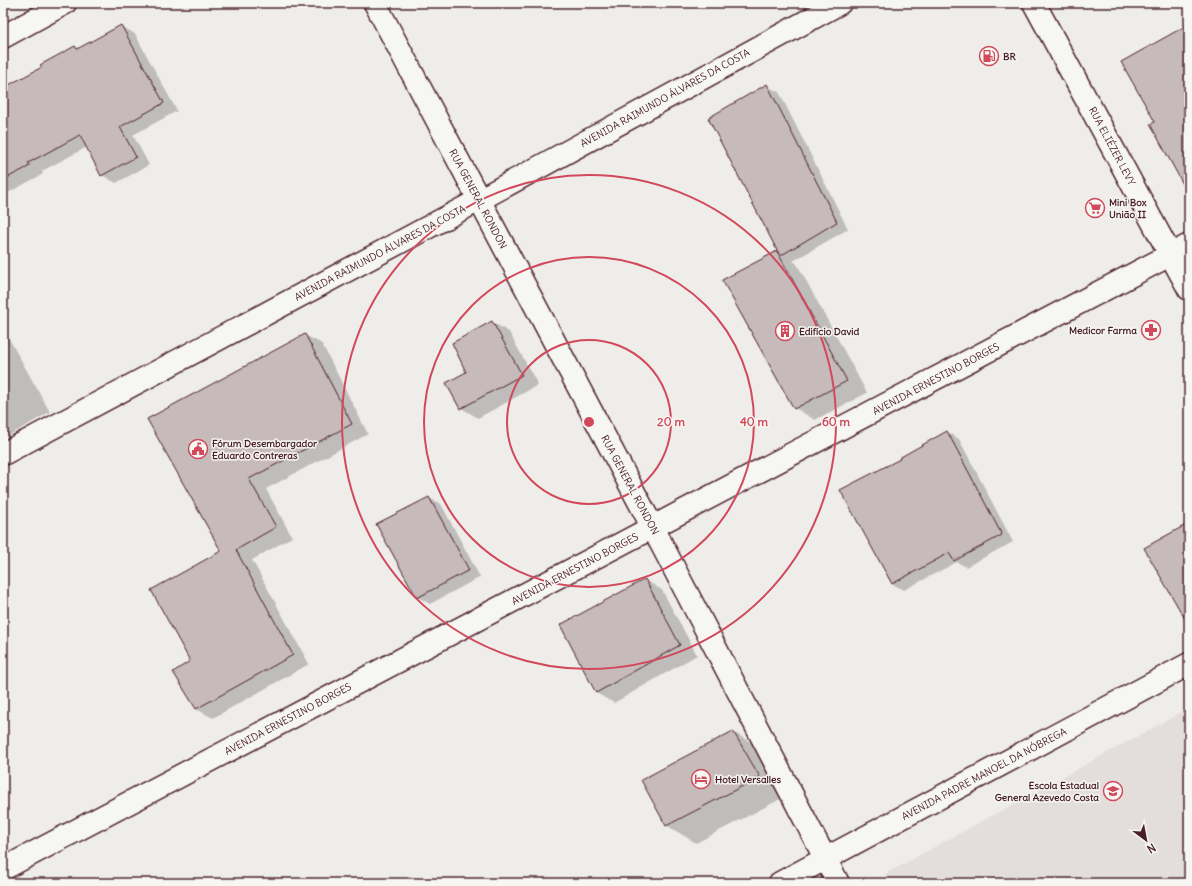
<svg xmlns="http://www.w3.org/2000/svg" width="1192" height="886" font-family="Delius,sans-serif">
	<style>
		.built { fill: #e3dedc }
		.shadow { fill: #0003 }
		.building { fill: #c6babb; stroke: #4a1f2b }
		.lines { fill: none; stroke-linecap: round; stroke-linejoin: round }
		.minor-casing { stroke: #4a1f2b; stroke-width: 25 }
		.major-casing { stroke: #4a1f2b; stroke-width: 25 }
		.minor { stroke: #f6f6f2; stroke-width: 22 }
		.major { stroke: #f6f6f2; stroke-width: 22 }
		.ring { fill: none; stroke: #d1495b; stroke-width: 2 }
		.labels { text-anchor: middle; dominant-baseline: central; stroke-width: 3; stroke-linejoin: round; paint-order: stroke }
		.poi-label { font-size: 10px; font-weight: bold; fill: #4a1f2b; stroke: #f6f6f2; text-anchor: start }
		.street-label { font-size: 10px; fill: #4a1f2b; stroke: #f6f6f2 }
		.centre { fill: #d1495b; stroke: #f6f6f2; stroke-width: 2 }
		.ring-label { font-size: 12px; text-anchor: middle; font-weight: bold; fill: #d1495b; stroke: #f6f6f2; stroke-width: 3; stroke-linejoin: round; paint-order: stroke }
	</style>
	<rect width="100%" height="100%" fill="#efedea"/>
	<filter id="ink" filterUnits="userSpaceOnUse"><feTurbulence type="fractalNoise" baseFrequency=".025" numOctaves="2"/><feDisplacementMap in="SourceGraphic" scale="8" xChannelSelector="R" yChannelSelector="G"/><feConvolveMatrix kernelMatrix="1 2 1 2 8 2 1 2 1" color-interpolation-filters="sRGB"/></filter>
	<g filter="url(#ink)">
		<path class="built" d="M1189,708v175h-299l-5,-9z"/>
		<path class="shadow" d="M121,26l14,8 42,77 -44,24 16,30 -33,18 -14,-8 -15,-28 -45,24 1,3 -39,21 -1,-1v-105l40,-21 32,-21 4,2z
			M767,86l12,6 69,137 -55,32 4,3 70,129 -52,27 -20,-12 -18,-156 3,2z
			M492,322l17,10 29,53 -60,33 -17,-10 6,-35z
			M3,328l47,84 -47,27z
			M305,335l17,9 46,90 -102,55 26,48 -40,23 57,104 -96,54 -17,-9 -5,-48 31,-110 -74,-132z
			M947,432l12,7 54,103 -47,25 -9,-5 -53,28 -12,-6 9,-124z
			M429,498l12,6 39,73 -50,27 -12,-7 -41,-72z
			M645,580l17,10 35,65 -83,48 -18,-10z
			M733,732l30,17 27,45 -94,49 -30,-18z"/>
		<path class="building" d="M1189,24v171l-39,-71 5,-2 -34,-60z
			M121,25l43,78 -44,24 16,30 -35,19 -21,-41 -52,28 2,3 -27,14v-92l39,-21 -2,-2 35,-19 2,3z
			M767,84l70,138 -57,34 -72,-138z
			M777,251l70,130 -53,28 -72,-129z
			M492,321l30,54 -62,34 -14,-26 20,-11 -14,-29z
			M305,334l47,90 -103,55 27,48 -40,23 57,105 -97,54 -23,-37 17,-11 -39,-71 70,-39 -74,-132z
			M947,431l55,104 -48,26 -5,-8 -57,31 -52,-94 60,-31 -1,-1z
			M429,497l40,73 -52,28 -41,-74z
			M1189,523v103l-45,-78z
			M645,579l35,66 -84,48 -36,-68z
			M733,731l27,46 -94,49 -25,-46z"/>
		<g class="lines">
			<g class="minor-casing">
				<path id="minor" d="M3,37l62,-34
					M3,454l476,-254 361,-197
					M3,869l1186,-624
					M780,883l409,-219"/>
			</g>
			<g class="major-casing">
				<path id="major" d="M375,3l278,525 185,355
					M1034,3l155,286"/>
			</g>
			<use href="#minor" class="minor"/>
			<use href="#major" class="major"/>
		</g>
	</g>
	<g class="ring">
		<circle cx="589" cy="422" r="82"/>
		<circle cx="589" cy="422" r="165"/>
		<circle cx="589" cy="422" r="247"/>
	</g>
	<defs>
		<g id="fuel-ring" transform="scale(1)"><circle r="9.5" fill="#f6f6f2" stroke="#d1495b" stroke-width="1.5"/><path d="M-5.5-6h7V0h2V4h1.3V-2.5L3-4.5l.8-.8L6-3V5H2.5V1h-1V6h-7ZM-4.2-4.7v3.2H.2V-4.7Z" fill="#d1495b"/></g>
		<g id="supermarket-ring" transform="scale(1)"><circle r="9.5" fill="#f6f6f2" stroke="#d1495b" stroke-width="1.5"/><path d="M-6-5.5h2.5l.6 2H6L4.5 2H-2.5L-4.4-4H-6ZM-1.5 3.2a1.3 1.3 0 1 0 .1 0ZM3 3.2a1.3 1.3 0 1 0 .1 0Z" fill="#d1495b"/></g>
		<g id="pharmacy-ring" transform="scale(1)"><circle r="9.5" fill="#f6f6f2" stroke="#d1495b" stroke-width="1.5"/><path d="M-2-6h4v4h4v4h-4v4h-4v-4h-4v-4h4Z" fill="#d1495b"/></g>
		<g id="building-ring" transform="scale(1)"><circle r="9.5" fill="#f6f6f2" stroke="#d1495b" stroke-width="1.5"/><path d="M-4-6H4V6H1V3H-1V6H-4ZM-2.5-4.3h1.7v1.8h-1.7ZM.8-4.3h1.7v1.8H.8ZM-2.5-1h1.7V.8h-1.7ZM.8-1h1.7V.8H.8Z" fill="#d1495b"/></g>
		<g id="civic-ring" transform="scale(1)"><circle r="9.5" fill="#f6f6f2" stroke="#d1495b" stroke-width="1.5"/><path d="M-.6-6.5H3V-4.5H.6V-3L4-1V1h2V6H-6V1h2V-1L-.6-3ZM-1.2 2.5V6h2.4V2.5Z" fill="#d1495b"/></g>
		<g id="hotel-ring" transform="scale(1)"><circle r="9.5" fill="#f6f6f2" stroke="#d1495b" stroke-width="1.5"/><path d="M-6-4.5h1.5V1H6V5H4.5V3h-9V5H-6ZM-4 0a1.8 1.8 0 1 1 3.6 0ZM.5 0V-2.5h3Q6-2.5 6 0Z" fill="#d1495b"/></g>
		<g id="school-ring" transform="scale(1)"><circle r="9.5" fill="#f6f6f2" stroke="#d1495b" stroke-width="1.5"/><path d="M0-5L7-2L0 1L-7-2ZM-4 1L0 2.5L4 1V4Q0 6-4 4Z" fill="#d1495b"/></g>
	</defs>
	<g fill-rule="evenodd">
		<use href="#fuel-ring" x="989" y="56"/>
		<use href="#supermarket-ring" x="1095" y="208"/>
		<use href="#pharmacy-ring" x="1151" y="330"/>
		<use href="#building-ring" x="785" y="331"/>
		<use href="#civic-ring" x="198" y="449"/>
		<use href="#hotel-ring" x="701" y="779"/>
		<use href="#school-ring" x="1113" y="791"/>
	</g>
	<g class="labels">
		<g class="poi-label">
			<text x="1003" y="56">BR</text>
			<text x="1109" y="202">Mini Box<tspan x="1109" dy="12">União II</tspan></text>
			<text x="1137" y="330" text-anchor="end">Medicor Farma</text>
			<text x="799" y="331">Edifício David</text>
			<text x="212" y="443">Fórum Desembargador<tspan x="212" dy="12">Eduardo Contreras</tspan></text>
			<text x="715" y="779">Hotel Versalles</text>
			<text x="1099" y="785" text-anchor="end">Escola Estadual<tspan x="1099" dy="12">General Azevedo Costa</tspan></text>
		</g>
		<g class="street-label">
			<text transform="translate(665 98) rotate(-29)">AVENIDA RAIMUNDO ÁLVARES DA COSTA</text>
			<text transform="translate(1112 146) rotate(62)">RUA ELIÉZER LEVY</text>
			<text transform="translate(478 199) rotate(62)">RUA GENERAL RONDON</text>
			<text transform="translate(380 253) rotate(-28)">AVENIDA RAIMUNDO ÁLVARES DA COSTA</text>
			<text transform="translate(936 379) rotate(-28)">AVENIDA ERNESTINO BORGES</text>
			<text transform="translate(630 485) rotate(62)">RUA GENERAL RONDON</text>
			<text transform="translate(575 569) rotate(-28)">AVENIDA ERNESTINO BORGES</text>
			<text transform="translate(288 719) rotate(-28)">AVENIDA ERNESTINO BORGES</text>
			<text transform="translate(984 774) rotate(-28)">AVENIDA PADRE MANOEL DA NÓBREGA</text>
		</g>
	</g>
	<circle cx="589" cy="422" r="6" class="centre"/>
	<g class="ring-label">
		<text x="671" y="426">20 m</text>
		<text x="754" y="426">40 m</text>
		<text x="836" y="426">60 m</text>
	</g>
	<rect width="1192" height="886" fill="none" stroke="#f6f6f2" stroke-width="16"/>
	<rect x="8" y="8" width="1176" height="870" fill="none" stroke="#4a1f2b" stroke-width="1.5" filter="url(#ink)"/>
	<g transform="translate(1146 840) rotate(148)" stroke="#f6f6f2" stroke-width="3" paint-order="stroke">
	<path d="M0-3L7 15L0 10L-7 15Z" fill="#4a1f2b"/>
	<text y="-6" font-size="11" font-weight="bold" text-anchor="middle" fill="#4a1f2b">N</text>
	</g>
</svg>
